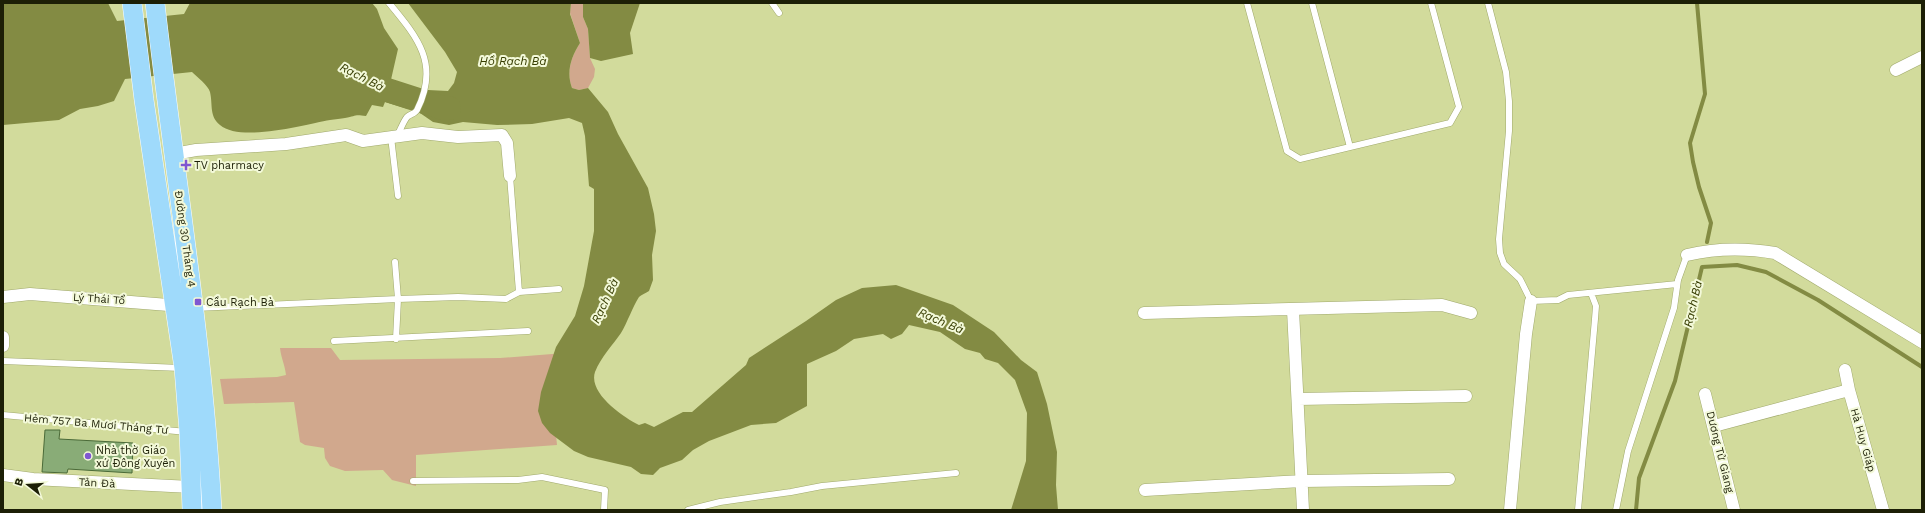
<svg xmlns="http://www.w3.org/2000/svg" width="1925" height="513" font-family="'Work Sans',sans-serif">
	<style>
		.green { fill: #d1a88d }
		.water { fill: #838b43 }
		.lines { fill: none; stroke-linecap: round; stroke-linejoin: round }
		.stream { stroke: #838b43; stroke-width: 4 }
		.river { stroke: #838b43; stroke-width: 24 }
		.building { fill: #89ac77; stroke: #4a6a38 }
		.service-casing { stroke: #a0a96c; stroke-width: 7 }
		.minor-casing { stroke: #a0a96c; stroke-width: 13 }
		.primary-casing { stroke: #fff; stroke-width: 20 }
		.service { stroke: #fff; stroke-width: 6 }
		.minor { stroke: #fff; stroke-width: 12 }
		.primary { stroke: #9fdafb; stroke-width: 19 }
		.poi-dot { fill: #7f57d1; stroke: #f3f9d9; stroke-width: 1.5 }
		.labels { text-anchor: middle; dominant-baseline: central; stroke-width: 4; stroke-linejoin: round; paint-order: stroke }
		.poi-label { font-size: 11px; fill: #1c1f06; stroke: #f3f9d9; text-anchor: start }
		.street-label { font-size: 11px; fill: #1c1f06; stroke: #f3f9d9 }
		.water-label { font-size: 12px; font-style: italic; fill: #373d02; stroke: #f3f9d9 }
	</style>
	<rect width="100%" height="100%" fill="#d2db9c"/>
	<path class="green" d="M571,3h12v14l5,12 2,29 5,11 -1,8 -6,11 -9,2 -7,-2c-6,-16 -1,-31 8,-45l-10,-30z
		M280,348h51l9,12 160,-2 65,-5 -11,62 3,30 -141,10v31l-24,-6 -9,-10 -38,1 -15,-5 -5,-8 -1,-10 -19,-3 -5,-3 -6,-40 -70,2 -4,-25 57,-2 9,-2c-1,-10 -5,-17 -6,-27z"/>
	<path class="water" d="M3,3h105l9,18 67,-7 6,-11h182l5,6 7,19 14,21 -8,35 24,7 -6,18 -23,-7 -2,5 -11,-2 -6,11c-12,-2 -10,0 -21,2 -4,1 -10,1 -15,2 -24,4 -89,23 -110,5 -11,-9 -7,-20 -10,-33 -2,-7 -13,-15 -18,-20l-67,7 -11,22 -16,5 -18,3 -21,11 -56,5z
		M408,3h163l-1,11 10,29c-9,14 -14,29 -8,45l7,2 9,-2 20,24 10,22 30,54 6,26 2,17 -4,24 1,25 -4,11c-3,2 -8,4 -10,6 -6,9 -12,26 -18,36 -9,13 -20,24 -26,39 -7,21 28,45 44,53l6,-2 9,4 29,-15h9l54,-47 3,-7 57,-37 30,-21 26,-12 34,-3 57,20 41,27 27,28 16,12 10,32 10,48 -1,33 2,25h-47l15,-49 1,-48 -12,-33 -17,-17 -13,-4 -5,-6 -15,-4 -25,-17 -31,-7 -7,9 -11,5 -8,-5 -29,5 -18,12 -29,13v42l-31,17 -25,2 -42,16 -16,9 -11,10 -22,8 -7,7 -12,-1 -10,-7 -43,-10 -14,-6 -24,-18 -8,-10 -4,-12 3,-19 15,-45 19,-31 9,-30 10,-55v-42l-5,-3 -4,-50 -3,-13 -13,-5 -37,6 -35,1 -34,-3 -14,3 -16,-3 -13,-9 8,-23 20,1 6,-8 3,-11 -12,-20z
		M583,3h57l-10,30 3,21 -32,7 -11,-3 -2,-29 -5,-12z"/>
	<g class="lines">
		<path class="stream" d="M1697,3l8,91 -15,49 3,19 6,25 12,36 -4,19
			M1636,510l3,-32 36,-97 27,-114 35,-2 29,7 52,28 104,67"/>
		<path class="river" d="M381,88l62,20h6"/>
	</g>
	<path class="building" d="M45,430h15l-1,9 74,4 -1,30 -64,-4 -1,4 -25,-1z"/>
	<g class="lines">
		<g class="service-casing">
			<path id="service" d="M389,3c29,35 51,61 28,107 -2,4 -7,4 -10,7 -4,5 -7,14 -10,19
				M772,3l7,10
				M1247,3l40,148 13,8 150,-36 9,-16 -28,-104
				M1312,3l38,144
				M1488,3l18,69 3,29v30l-10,108 1,14 4,11 16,15 11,22 27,-1 10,-5 109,-11
				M391,137l7,59
				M510,176l9,116
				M395,262l3,37 -2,40
				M196,308l202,-9 60,-2 48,2 13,-7 40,-3
				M334,341l194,-10
				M3,361l178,7
				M3,415l184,17
				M413,481l105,-1 24,-3 63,13 -1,20
				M688,510l32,-8 71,-10 31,-6 134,-13
				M1578,510l17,-191 1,-13 -5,-13
				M1616,510l12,-59 46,-143 4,-28 9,-25"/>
		</g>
		<g class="minor-casing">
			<path id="minor" d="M1896,70l26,-13
				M174,154l22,-4 90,-6 60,-9 17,6 59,-8 36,4 44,-2 5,8 3,33
				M1687,255c30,-7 58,-7 88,-2l147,89
				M3,297l27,-3 151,12
				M1293,310l10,200
				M1144,313l298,-8 29,8
				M3,337v9
				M1845,370l4,20 34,120
				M1705,394l29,116
				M1298,399l168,-3
				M1714,426l135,-36
				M3,475l30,4 158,8
				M1145,490l157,-9 147,-2
				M1510,510l16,-176 5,-33"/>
		</g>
		<g class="primary-casing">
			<path id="primary" d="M132,3l12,97 40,268 5,64 3,78
				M155,3c19,169 48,337 57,507"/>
		</g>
		<use href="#service" class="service"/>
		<use href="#minor" class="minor"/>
		<use href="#primary" class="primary"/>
	</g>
	<g class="poi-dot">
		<path d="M184 159h4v4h4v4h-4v4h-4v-4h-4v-4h4z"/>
		<rect x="194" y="298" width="8" height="8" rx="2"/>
		<circle cx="88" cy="456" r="4"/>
	</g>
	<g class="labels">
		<g class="poi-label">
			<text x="194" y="165">TV pharmacy</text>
			<text x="206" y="302">Cầu Rạch Bà</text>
			<text x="96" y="450">Nhà thờ Giáo<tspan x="96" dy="13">xứ Đông Xuyên</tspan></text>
		</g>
		<g class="street-label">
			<text transform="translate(185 239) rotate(82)">Đường 30 Tháng 4</text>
			<text transform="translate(99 299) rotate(4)">Lý Thái Tổ</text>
			<text transform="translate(96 424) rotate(5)">Hẻm 757 Ba Mươi Tháng Tư</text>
			<text transform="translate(1863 440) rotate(74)">Hà Huy Giáp</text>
			<text transform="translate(1720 452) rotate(76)">Dương Tử Giang</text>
			<text transform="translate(97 483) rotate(3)">Tản Đà</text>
		</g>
		<g class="water-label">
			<text x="513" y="61">Hồ Rạch Bà</text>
			<text transform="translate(362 77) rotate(27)">Rạch Bà</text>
			<text transform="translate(605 301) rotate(-65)">Rạch Bà</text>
			<text transform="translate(1693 304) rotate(-77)">Rạch Bà</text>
			<text transform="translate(941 321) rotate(23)">Rạch Bà</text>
		</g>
	</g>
	<rect width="1925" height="513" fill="none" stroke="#1c1f06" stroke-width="8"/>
	<g transform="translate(28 485) rotate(287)" stroke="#f3f9d9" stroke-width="3" paint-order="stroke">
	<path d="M0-3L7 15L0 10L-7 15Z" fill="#1c1f06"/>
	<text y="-6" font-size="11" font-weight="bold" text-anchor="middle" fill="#1c1f06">B</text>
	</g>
</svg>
